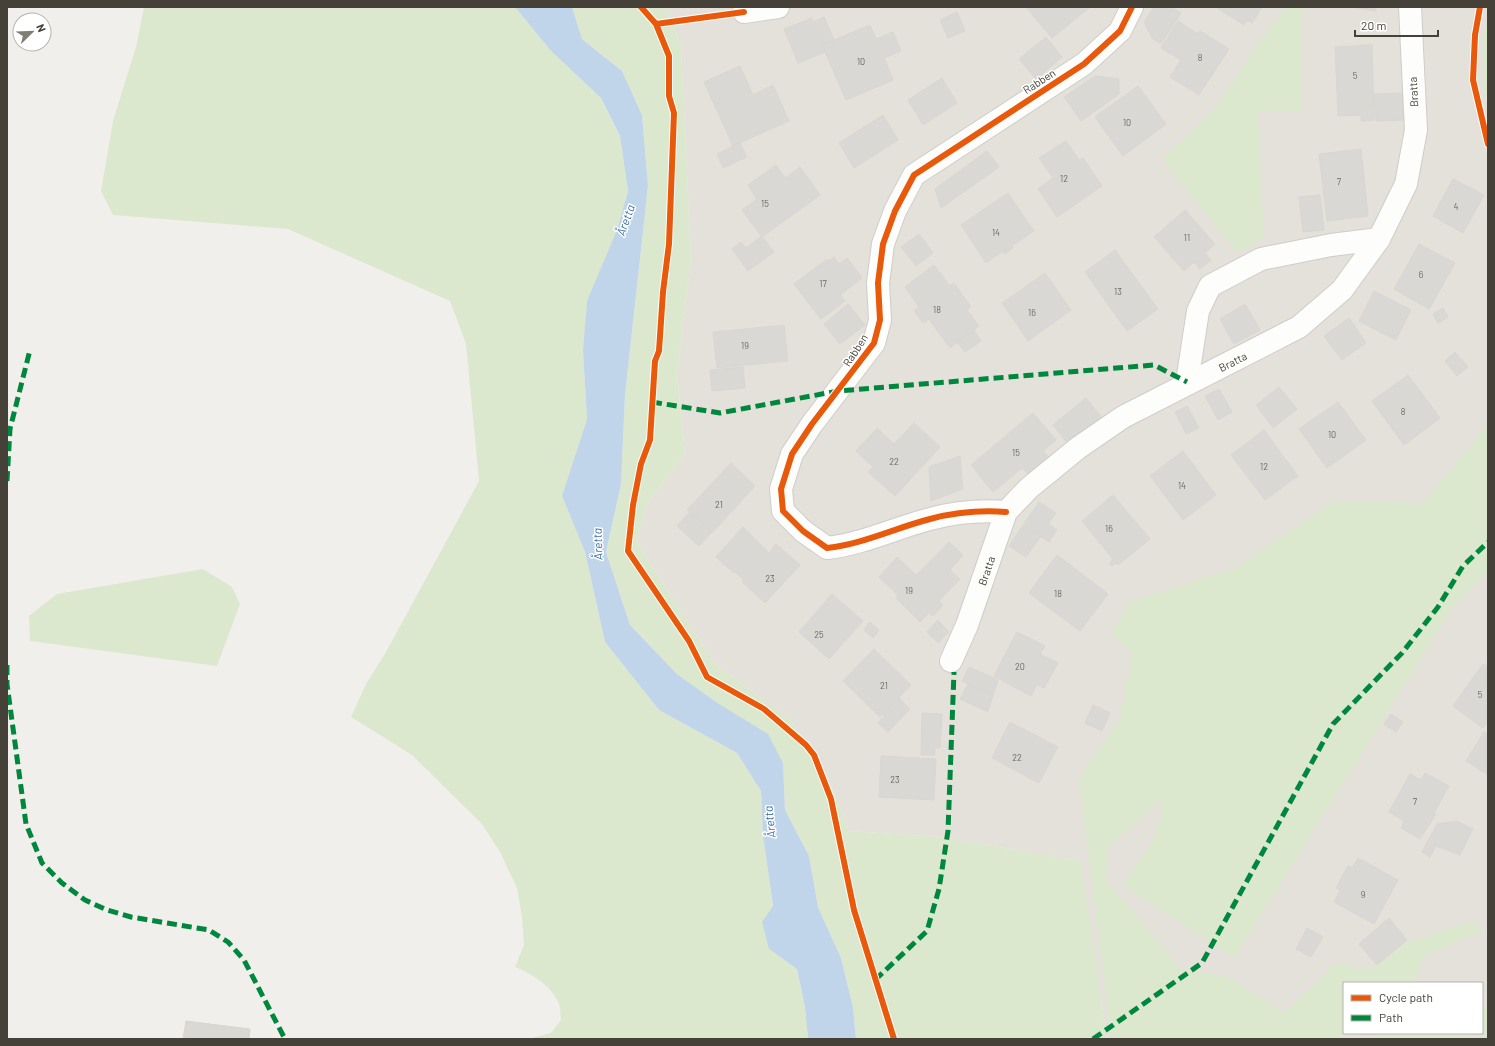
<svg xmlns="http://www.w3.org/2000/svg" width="1495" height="1046" font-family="Barlow,sans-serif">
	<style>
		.residential { fill: #e4e1da; fill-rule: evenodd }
		.green { fill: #dce8ce }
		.water { fill: #c1d5ea }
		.building { fill: #dad8d4; stroke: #d9d6d1 }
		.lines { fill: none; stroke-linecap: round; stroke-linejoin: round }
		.minor-casing { stroke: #cecdc9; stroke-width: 24 }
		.minor { stroke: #fdfdfc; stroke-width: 22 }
		.quiet { stroke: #00873e; stroke-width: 5; stroke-dasharray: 10 5; stroke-linecap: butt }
		.cycleway-casing { stroke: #fff; stroke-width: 8 }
		.cycleway { stroke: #e8590c; stroke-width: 6 }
		.labels { text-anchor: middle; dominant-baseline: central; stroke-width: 3; stroke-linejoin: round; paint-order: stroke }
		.number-label { font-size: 9px; fill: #6b6860 }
		.street-label { font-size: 11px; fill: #454138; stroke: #fff }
		.water-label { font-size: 12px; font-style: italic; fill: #3c70a6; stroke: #fff }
	</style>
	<rect width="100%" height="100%" fill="#f1efeb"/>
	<path class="residential" d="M666,7h822v1032h-381l-27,-178 -139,-24 -92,-6 -19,-49 -40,-63 -75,-55 -79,-123 11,-37 38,-50 -8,-81 14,-114 -10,-213zM1344,983h138v50h-138z"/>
	<path class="green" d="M144,7h371l36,44 50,47 19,38 8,55 -45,160 4,68 -25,77 23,56 20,90 54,68 78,43 24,38 2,45 10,71 -4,42 28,20 8,38 3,32h-280l23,-6 10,-13c-1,-5 0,-12 -2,-16 -7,-18 -27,-30 -44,-37l9,-22 -2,-28 -5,-29 -17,-36 -18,-28 -70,-69 -61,-38 15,-33 20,-32 93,-171 -13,-137 -16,-43 -162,-72 -175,-14 -12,-24 12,-70 23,-74z
		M572,7h94l15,39 10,213 -14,114 8,81 -38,50 -11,37 79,123 75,55 40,63 19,49 92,6 140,24 26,178h-251l-3,-32 -12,-49 -23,-51 -9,-51 -24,-46 -2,-47 -64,-59 -42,-30 -47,-49 -24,-73 15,-68 4,-89 23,-209 -6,-71 -20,-44 -40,-32z
		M1286,7h16l-1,104 -43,1 6,125 -27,16 -75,-94 56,-54 41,-63z
		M1488,15v94l-4,-17 -1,-58z
		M1488,424v149l-4,2 -30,31 -220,352 -111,-73 34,-51 5,-36 -54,50 -2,32 76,90 45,6 57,37 51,-50 34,7 38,-28 65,-21 10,10 -59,26 -9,26h-70v50h138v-25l6,-1v26l-44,6h-63l-6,-5 -71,5h-193l-32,-261 41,-60 12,-65 -21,-19 19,-32 107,-35 97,-66 89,2z
		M203,569l29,18 8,17 -23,62 -187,-25 -1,-25 28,-22z"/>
	<path class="water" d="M515,7h57l10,32 40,32 20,44 6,71 -23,209 -4,89 -15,68 24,73 47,49 42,30 49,30 15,29 2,47 24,46 9,51 23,51 12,49 3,32h-48l-3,-32 -8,-38 -28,-20 -7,-27 11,-16 -10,-70 -2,-45 -24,-38 -78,-43 -54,-68 -20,-90 -23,-56 25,-77 -4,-68 4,-50 30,-71 11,-39 -8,-55 -19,-38 -50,-47z"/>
	<path class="building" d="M1026,7h64l-38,31z
		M1154,7h17l10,6 -20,31 -8,-5 -9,-17z
		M1216,7h46l-10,16 -5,-3 -3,5z
		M1351,7h25v4z
		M957,12l8,19 -17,7 -8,-18z
		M824,17l10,23 -12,5 3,7 -27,11 -14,-34 28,-11 1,4z
		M1178,21l20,13 2,-3 29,18 -30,46 -29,-18 11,-17 -20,-12z
		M870,25l6,14 17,-7 8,19 -17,7 9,22 -47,20 -24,-55z
		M1046,37l16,20 -26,22 -17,-20z
		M1372,45l2,75 -13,1v-6l-23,1 -3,-69z
		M740,66l13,29 20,-10 16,36 -56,25 -29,-64z
		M1095,76l24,3v15l-38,27 -17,-24z
		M942,78l15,25 -34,22 -15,-25z
		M1138,86l28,38 -43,32 -28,-39z
		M1403,93l2,27 -29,1 -2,-27z
		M883,115l15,25 -44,28 -15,-25z
		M1066,141l13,19 4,-2 19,28 -45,31 -19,-28 15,-11 -14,-20z
		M740,143l7,14 -24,11 -6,-14z
		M1361,149l7,67 -41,5 -8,-67z
		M987,151l12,16 -58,41 -6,-19z
		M776,165l9,13 15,-11 20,28 -58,42 -20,-27 15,-11 -9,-14z
		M1453,179l31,16 -21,38 -30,-17z
		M1008,193l26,38 -22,15 1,2 -8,6 -2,-3 -17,12 -25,-38z
		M1320,195l4,35 -21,2 -4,-35z
		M1185,210l30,34 -10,9 6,7 -11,9 -6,-7 -10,9 -30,-34z
		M919,234l14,19 -17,13 -15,-19z
		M762,236l12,16 -26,19 -16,-22 9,-7 5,6z
		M1419,244l36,19 -26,46 -35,-20z
		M1115,250l43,59 -31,22 -42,-59z
		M834,257l5,7 8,-6 15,20 -22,17 5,6 -24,18 -27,-35 33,-25 1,2z
		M934,265l16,21 4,-3 17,24 -4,3 12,16 -29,22 -21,-29 -6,4 -9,-12 5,-4 -14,-20z
		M1045,273l26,37 -43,31 -26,-38z
		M1374,291l37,19 -15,30 -37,-19z
		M848,304l17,21 -25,19 -16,-20z
		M1245,304l15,26 -26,14 -14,-25z
		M1443,308l5,9 -10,6 -5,-9z
		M1349,318l17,25 -24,17 -18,-24z
		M784,325l4,36 -71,7 -4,-36z
		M974,330l7,11 -16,11 -8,-10z
		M1455,352l13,15 -11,9 -12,-15z
		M743,367l2,21 -33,3 -2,-21z
		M1408,375l32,43 -36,27 -32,-44z
		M1279,387l18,22 -24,19 -17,-23z
		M1219,389l13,23 -14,8 -13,-24z
		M1086,398l16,20 -33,27 -16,-20z
		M1338,402l28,38 -39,28 -28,-39z
		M1187,406l12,22 -13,6 -11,-22z
		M1033,413l23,27 -13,11 6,6 -21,17 -6,-6 -29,24 -22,-27z
		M914,423l26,24 -45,49 -27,-24 5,-5 -17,-16 21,-23 17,16z
		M1264,430l34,46 -33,24 -34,-45z
		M1183,451l33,44 -33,25 -33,-44z
		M960,456l3,33 -32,12 -2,-34z
		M731,463l24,23 -43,47 -25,-23z
		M1113,495l37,44 -32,26 -36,-44z
		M1039,502l17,11 -8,11 9,6 -8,12 -26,-17z
		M690,512l22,20 -13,14 -22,-20z
		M1023,525l18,11 -15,21 -17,-11z
		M743,527l26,26 7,-9 24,21 -35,38 -23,-21 2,-2 -9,-8 -1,1 -18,-16z
		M949,542l14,13 -13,15 10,9 -21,22 4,4 -10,11 -4,-3 -9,9 -24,-24 2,-3 -19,-18 18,-20 19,18z
		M1057,555l51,39 -28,37 -51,-38z
		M1113,560l3,3 -4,3 -3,-3z
		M832,594l31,27 -34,38 -30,-27z
		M938,620l11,12 -11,11 -11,-11z
		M870,622l9,8 -6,8 -9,-8z
		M1017,632l28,14 -5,8 18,9 -14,25 -7,-4 -6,12 -37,-20z
		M874,649l37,36 -31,32 -37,-36z
		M1483,664l5,3v53l-5,8 -30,-22z
		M969,667l29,13 -5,15 -31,-14z
		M968,684l25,11 -5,17 -28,-13z
		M899,698l11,11 -22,23 -10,-9 7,-8 -2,-1z
		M1093,705l17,8 -8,18 -17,-8z
		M922,713l20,1 -2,34h-5v7h-14z
		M1391,714l12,8 -7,10 -12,-8z
		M1010,722l48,25 -19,36 -47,-25z
		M1484,732l4,2v41l-22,-14z
		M881,756l55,3 -2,41 -55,-3z
		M1425,773l24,13 -15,27 2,1 -16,25 -19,-11 3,-7 -15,-9 21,-38 11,6z
		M1457,821l16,8 -13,26 -24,-9 -6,11 -8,-5 15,-28z
		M1358,858l40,22 -24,44 -40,-22 6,-12 -4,-2 12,-22 4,2z
		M1389,918l18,22 -30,25 -18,-21z
		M1307,928l16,9 -12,20 -15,-8z
		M186,1021l64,8 -1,10h-66z"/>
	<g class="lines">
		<g class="minor-casing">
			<g id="minor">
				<path d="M744,12l34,-5"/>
				<path d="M1187,382l11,-71 12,-25 51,-27 70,-14 48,-6"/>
				<path d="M1006,512c-26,-2 -50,0 -76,7 -35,9 -67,25 -103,29l-24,-17 -20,-20 -2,-22 11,-35 20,-30 62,-81 6,-23 -2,-37 5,-39 12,-33 19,-36 170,-111 36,-33 12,-24"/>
				<path id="s1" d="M951,661l16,-36 39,-113 23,-24 49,-40 45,-31 176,-90 43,-37 37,-51 27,-55 10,-54 -6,-123"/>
			</g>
		</g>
		<use href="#minor" class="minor"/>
		<path class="quiet" d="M652,402l68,11 118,-22 316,-26 33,17
			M7,481l3,-52 20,-79
			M7,665v19l19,140 16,39 20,20 23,17 22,10 24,7 78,13 19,12 16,18 41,79
			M875,980l52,-49 12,-42 9,-58 6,-159
			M1093,1039l109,-76 131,-239 69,-71 36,-46 25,-41 25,-24"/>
		<g class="cycleway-casing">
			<path id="cycleway" d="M641,7l15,17 13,32v40l5,17 -5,131 -6,48 -4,59 -4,10 -5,79 -9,24 -8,41 -5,46 61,90 18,36 57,32 42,36 8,10 17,44 23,111 40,129
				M1480,7l-5,28 -2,45 15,64
				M656,24l88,-12
				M1006,512c-26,-2 -50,0 -76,7 -35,9 -67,25 -103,29l-24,-17 -20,-20 -2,-22 11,-35 20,-30 62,-81 6,-23 -2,-37 5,-39 12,-33 19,-36 170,-111 36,-33 12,-24"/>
		</g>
		<use href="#cycleway" class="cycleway"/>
	</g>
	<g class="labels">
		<g class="number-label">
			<text x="1200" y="57">8</text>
			<text x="861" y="61">10</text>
			<text x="1355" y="75">5</text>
			<text x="1127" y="122">10</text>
			<text x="1064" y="178">12</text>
			<text x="1339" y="181">7</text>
			<text x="765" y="203">15</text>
			<text x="1456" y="206">4</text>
			<text x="996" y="232">14</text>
			<text x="1187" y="237">11</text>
			<text x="1421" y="274">6</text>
			<text x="823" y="283">17</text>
			<text x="1118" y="291">13</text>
			<text x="937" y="309">18</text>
			<text x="1032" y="312">16</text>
			<text x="745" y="345">19</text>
			<text x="1403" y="411">8</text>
			<text x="1332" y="434">10</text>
			<text x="1016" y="452">15</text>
			<text x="894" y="461">22</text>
			<text x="1264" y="466">12</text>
			<text x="1182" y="485">14</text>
			<text x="719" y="504">21</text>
			<text x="1109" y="528">16</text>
			<text x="770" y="578">23</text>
			<text x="909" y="590">19</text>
			<text x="1058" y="593">18</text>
			<text x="819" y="634">25</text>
			<text x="1020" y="666">20</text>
			<text x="884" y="685">21</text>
			<text x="1480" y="694">5</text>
			<text x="1017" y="757">22</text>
			<text x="895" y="779">23</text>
			<text x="1415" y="801">7</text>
			<text x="1363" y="894">9</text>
		</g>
		<g class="street-label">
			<text transform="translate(1039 81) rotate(-33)">Rabben</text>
			<text transform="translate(1413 92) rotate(-93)">Bratta</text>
			<text transform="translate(855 350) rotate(-57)">Rabben</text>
			<text stroke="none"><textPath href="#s1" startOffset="433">Bratta</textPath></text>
			<text stroke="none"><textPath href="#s1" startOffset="97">Bratta</textPath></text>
		</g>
		<g class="water-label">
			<text transform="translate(625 220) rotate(-70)">Åretta</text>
			<text transform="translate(597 544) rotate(-92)">Åretta</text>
			<text transform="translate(769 822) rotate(-96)">Åretta</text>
		</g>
	</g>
	<rect width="1495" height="1046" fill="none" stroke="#454138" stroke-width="16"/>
	<rect x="1343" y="982" width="140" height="52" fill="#ffffff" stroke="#b5b3af"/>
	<rect x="1351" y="995" width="20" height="6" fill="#e8590c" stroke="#b5b3af"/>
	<text x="1379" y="1002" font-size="12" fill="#454138">Cycle path</text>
	<rect x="1351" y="1015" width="20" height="6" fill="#00873e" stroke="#b5b3af"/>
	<text x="1379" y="1022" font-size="12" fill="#454138">Path</text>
	<g transform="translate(32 32) rotate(67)"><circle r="19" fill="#ffffff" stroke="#b5b3af"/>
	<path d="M0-3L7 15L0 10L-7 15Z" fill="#817e77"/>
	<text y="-6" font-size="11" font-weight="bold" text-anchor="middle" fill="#454138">N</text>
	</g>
	<path d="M1355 30v6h83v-6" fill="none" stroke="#454138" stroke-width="2"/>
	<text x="1361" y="30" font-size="12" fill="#454138" stroke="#ffffff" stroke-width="3" paint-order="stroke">20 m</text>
</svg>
